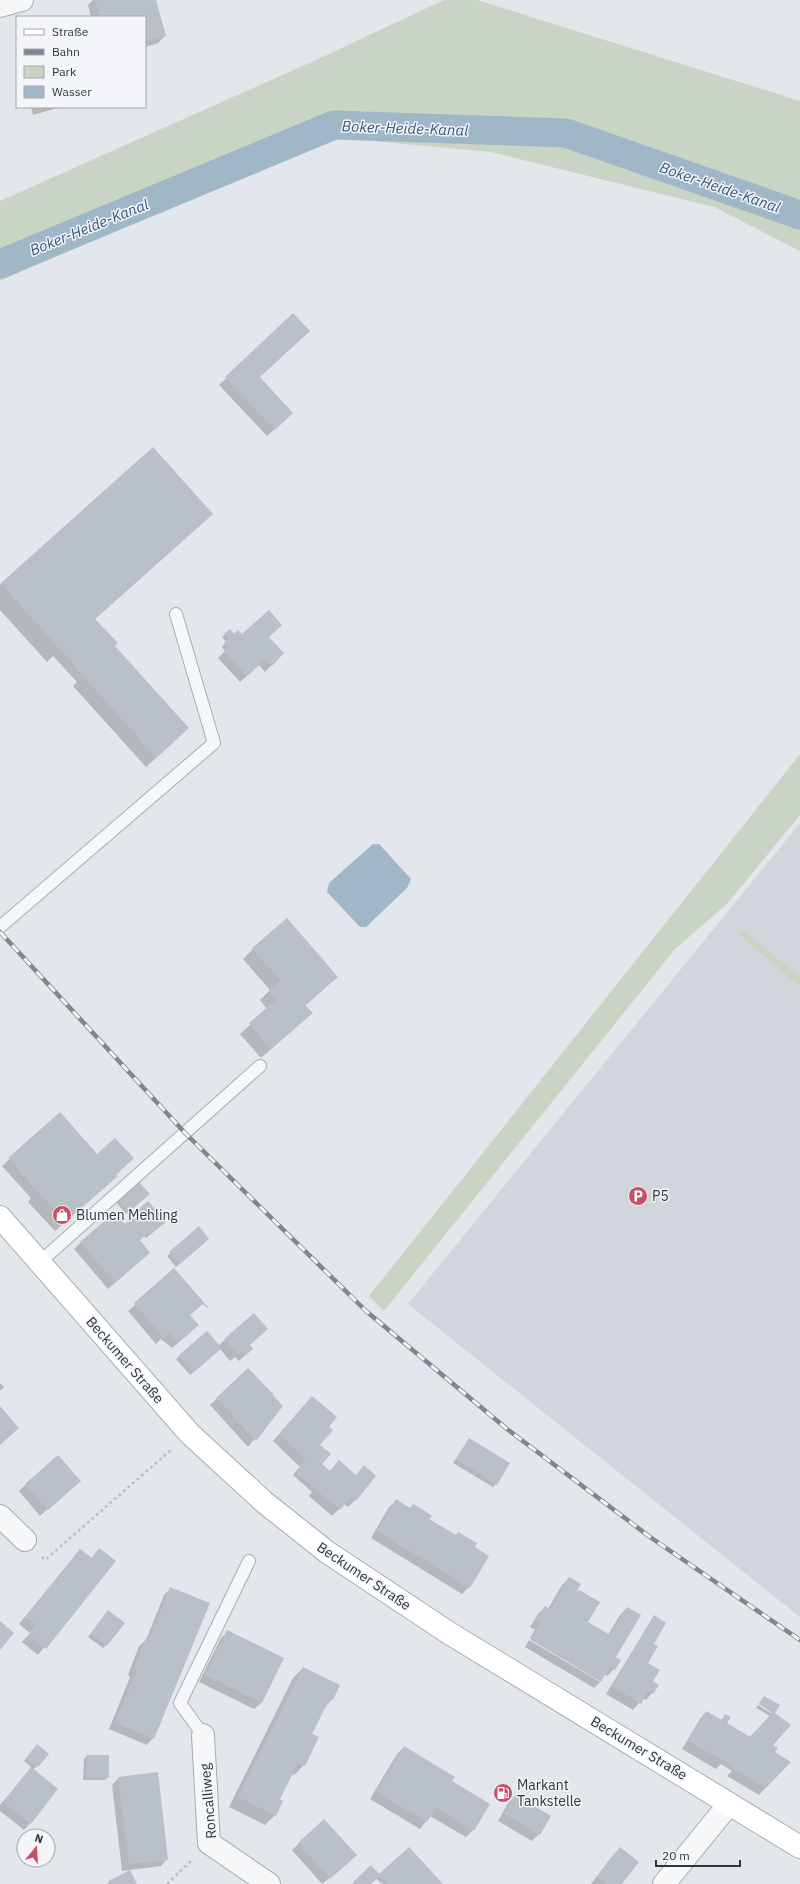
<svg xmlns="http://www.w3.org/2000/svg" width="800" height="1884" font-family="'IBM Plex Sans',sans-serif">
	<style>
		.built { fill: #d1d6dc }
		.green { fill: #cad4c5 }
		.water { fill: #a0b7c8 }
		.shadow { fill: #0003 }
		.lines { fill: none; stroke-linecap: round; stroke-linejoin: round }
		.canal { stroke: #a0b7c8; stroke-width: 29 }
		.building { fill: #bac0c7 }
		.service-casing { stroke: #a8adb4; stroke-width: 14 }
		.minor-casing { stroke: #a8adb4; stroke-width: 24 }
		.secondary-casing { stroke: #a8adb4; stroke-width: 24 }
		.path { stroke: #bdc1c6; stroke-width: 2.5; stroke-dasharray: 3 3; stroke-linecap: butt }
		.service { stroke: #f6f7f9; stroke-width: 12 }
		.minor { stroke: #f6f7f9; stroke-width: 22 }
		.secondary { stroke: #fff; stroke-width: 22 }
		.rail-casing { stroke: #7d8793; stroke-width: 4.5 }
		.rail { stroke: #f3f5f8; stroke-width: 3; stroke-dasharray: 9; stroke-linecap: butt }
		.labels { text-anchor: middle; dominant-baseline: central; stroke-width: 3; stroke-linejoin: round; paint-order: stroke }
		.poi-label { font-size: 14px; fill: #2c3542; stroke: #f3f5f8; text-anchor: start }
		.street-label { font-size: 14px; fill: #2c3542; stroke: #f3f5f8 }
		.water-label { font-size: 15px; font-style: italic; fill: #375774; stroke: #f3f5f8 }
	</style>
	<rect width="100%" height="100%" fill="#e3e6ea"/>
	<path class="built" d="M800,823v794l-392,-313z"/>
	<path class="green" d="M444,0h33l323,101v150l-86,-44 -223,-55 -162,-15 -329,144v-80l316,-141z
		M800,754v61l-73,89 -52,45 -291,362 -15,-15z
		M742,930l58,46v11l-61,-52z"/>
	<path class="water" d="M373,844h6l32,35 -4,9 -41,39h-6l-33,-35 2,-9z"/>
	<path class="shadow" d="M93,0h61l11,36 -7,7 -13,4v-30h-54l-3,-12z
		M31,107h30l-28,8z
		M293,315l-34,63 26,42 -18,16 -48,-51z
		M153,448l46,78 -104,93 83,119 -32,29 -73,-81 4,-4 -24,-26 -6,6 -47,-52v-25z
		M230,630l6,9 32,-2 15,16 -18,19 -6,-7 -19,17 -22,-24 7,-7 -3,-4 4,-5 -4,-5z
		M253,949l73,38 -21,19 7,7 -51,45 -21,-24 27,-25 -7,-9 10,-10 -27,-31z
		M60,1113l55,62 -9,11 -51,45 -27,-29 3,-4 -29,-32z
		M145,1197l-19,17 -12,-14z
		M148,1202l13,23 -15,13 -2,-2 -5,5 3,18 -34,30 -34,-40 7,-7 44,-17 6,-5 -1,-2z
		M199,1228l6,14 -29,25 -9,-11z
		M174,1270l29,33 -14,13 2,16 -19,16 -11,-9 -5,5 -28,-33z
		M254,1314l-5,31 3,4 -13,12 -4,-4 -5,4 -10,-12 -30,26 -14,-16 30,-27 12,14z
		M248,1369l34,37 -34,41 -38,-42z
		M0,1383l4,4 -4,4z
		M306,1404l22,23 -12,22 4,15 9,8 10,-10 16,14 9,-9 -9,33 -7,7 -4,-3 -12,12 -23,-20 3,-4 -19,-17 7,-8 -27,-26z
		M469,1439l27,45 -3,3 -40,-24z
		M26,1484l47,3 -33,29 -21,-25z
		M396,1501l78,46 -5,40 -7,7 -91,-56 18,-31z
		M80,1550l11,9 5,-7 19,9 -77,94 -16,-13 8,-9 -11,-9z
		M569,1578l4,19 13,25 22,13 12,-20 7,-7 -12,50 -1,11 -7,7 -2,-2 -5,6 -70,-42 5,-8 -5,-3 8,-13 7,-7 3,2 14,-24z
		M171,1588l-18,150 -6,7 -38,-16 21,-52 -2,-2 11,-29 7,-6 18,-45z
		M105,1615l1,30 -3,3 -15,-11z
		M654,1616l-2,28 -5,20 5,18v11l-6,7 -3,-2 -10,12 -27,-16z
		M228,1631l54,28 -21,44 -7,6 -55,-27 22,-44z
		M529,1640l71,42 -6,6 -69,-41z
		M303,1668l29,31 -7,8 -14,28 -7,30 -10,10 -3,-1 -12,26 -4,15 -10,10 -36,-18 64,-129z
		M764,1697l10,16 -3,32 2,7 16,10 -30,33 -32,-19 5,-5 -11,-7 -5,5 -34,-20 18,-30 6,-7 15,8 5,-5v8l23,15 21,-22 -14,-8 2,-3 14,9 2,-1 -15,-9z
		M404,1747l47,35 22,48 -7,7 -36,-21 -10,13 -50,-30 27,-45z
		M34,1749l3,17 -4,4 -3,53 -6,7 -24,-19v-6l32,-37 -8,-7z
		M87,1756h21v21l-3,3h-22l1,-21z
		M119,1778l48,81 -6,7 -39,5 -10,-86z
		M515,1796l34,21 -10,17 -7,7 -34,-20 10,-18z
		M324,1820l25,42 -27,22 -30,-34z
		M620,1849l1,35h-30l22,-29z
		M371,1866l8,10 62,8h-59l-6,-6 -6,6h-18z
		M110,1880l26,4h-29z"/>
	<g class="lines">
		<path class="canal" d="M0,264l334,-139 232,8 234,82"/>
	</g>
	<path class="building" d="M95,0h61l10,36 -21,6v-25h-45z
		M293,313l17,18 -50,46 33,36 -18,17 -50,-53z
		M153,447l60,67 -118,105 23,24 -3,3 74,82 -33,30 -155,-175z
		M269,610l13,15 -13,12 15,16 -12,13 -6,-7 -19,17 -23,-25 4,-4 -4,-4 5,-4 -5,-5 6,-5 4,5 4,-4 4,4z
		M287,918l51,59 -33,28 8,8 -42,36 -22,-26 28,-24 -8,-9 11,-10 -28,-32z
		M60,1112l37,42 18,-16 19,20 -18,17 2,1 -53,46 -57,-64z
		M136,1179l14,15 -21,18 -13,-15z
		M148,1201l18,21 -16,13 -2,-2 -8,7 10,13 -35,30 -35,-41 35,-30 10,12 9,-8 -2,-2z
		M199,1226l10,13 -29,25 -11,-12z
		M174,1268l34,39 -1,1 -4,-4 -13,11 9,10 -20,17 -4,-1 -6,-8 -5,5 -30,-35z
		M254,1313l14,16 -18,16 3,4 -7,6 -4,-4 -4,4 -14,-16z
		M207,1331l15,17 -28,24 -15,-17z
		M248,1368l24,25 1,-1v3l10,11 -27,35 -40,-43z
		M312,1396l25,21 -8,10 4,3 -13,15 11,9 -9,10 8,7 9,-11 17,15 8,-10 12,11 -20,25 -5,-4 -11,13 -45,-38 11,-13 -27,-25z
		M0,1406l19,22 -19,17z
		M469,1438l41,25 -13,22 -41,-26z
		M58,1455l23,26 -33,29 -23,-26z
		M396,1499l14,9 3,-4 9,5 10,7 -3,3 27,16 2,-3 19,11 -2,4 14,9 -19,32 -93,-57z
		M99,1548l17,13 -70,88 -18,-14 8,-10 -11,-8 55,-68 12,9z
		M569,1577l12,7 -4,7 1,1 1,-2 21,12 -12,20 22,13 17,-28 14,8 -25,42 5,3 -6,10 -5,-3 -9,15 -70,-42 10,-17 -5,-3 9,-14 5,3z
		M170,1587l40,16 -56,136 -39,-16 22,-53 -3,-2 12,-30 3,2z
		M108,1610l17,13 -18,23 -16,-13z
		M654,1615l12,8 -12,21 4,2 -10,17 12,7 -7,11 6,4 -6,9 -5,-4 -7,14 -29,-18z
		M0,1621l14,12 -14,17z
		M227,1630l57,28 -22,45 -57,-28z
		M303,1667l37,18 -7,15 -3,-2 -18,36 7,3 -14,29 -7,-3 -18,36 3,2 -7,15 -38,-19z
		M764,1696l16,9 -5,8 16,12 -18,20 5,3 -3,4 16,10 -25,26 -33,-19 1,-2 -46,-26 18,-30 16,9 3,-6 6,3 -4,6 23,14 22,-24 -13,-9z
		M37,1744l12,10 -11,13 -12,-9z
		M404,1746l51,31 -3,4 38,23 -16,27 -38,-23 -9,14 -51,-30z
		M87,1755h22v23l-23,-1z
		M31,1767l27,22 -27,35 -28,-22z
		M158,1772l10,88 -39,4 -11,-87z
		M515,1795l36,21 -11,19 -36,-21z
		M324,1819l33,36 -27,24 -32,-36z
		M409,1847l34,37h-55l-8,-8 -9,8h-14l-3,-3 17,-16 8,9z
		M620,1847l19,15 -17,22h-15l-10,-7z
		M130,1870l7,14h-25l-2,-4z"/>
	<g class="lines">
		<g class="service-casing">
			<path id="service" d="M0,927l214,-184 -38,-129
				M40,1262l220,-196
				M203,1735l-23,-32 69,-142"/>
		</g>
		<g class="minor-casing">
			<path id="minor" d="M0,6l22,-6
				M0,1516l25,24
				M203,1735l6,108 60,41
				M664,1884l65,-80"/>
		</g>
		<g class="secondary-casing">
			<path id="secondary" d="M0,1217l190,217 74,68 63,50 122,81 351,214"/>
		</g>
		<path class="path" d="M42,1557l3,3 126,-110
			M167,1884l24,-23"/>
		<use href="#service" class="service"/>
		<use href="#minor" class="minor"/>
		<use href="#secondary" class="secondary"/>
		<g class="rail-casing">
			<path id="rail" d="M0,932l186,202 180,177 141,118 143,108 150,103"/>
		</g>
		<use href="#rail" class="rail"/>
	</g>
	<defs>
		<g id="parking-disc" transform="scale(1)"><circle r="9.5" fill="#c84f6a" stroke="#f3f5f8"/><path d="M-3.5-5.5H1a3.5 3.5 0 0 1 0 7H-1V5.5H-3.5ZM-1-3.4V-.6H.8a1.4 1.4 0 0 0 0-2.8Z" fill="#fff"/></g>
		<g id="shop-disc" transform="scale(1)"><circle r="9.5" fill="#c84f6a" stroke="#f3f5f8"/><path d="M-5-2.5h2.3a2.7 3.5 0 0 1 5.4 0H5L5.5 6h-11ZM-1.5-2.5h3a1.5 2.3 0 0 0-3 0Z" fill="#fff"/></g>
		<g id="fuel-disc" transform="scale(1)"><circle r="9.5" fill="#c84f6a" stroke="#f3f5f8"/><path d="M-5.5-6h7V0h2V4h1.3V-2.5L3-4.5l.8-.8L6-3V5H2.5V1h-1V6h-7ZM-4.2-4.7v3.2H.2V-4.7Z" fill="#fff"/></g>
	</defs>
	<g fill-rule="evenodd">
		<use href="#parking-disc" x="638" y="1196"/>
		<use href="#shop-disc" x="62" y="1215"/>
		<use href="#fuel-disc" x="503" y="1793"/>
	</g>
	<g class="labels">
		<g class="poi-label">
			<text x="652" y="1196">P5</text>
			<text x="76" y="1215">Blumen Mehling</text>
			<text x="517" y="1785">Markant<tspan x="517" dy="16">Tankstelle</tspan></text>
		</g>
		<g class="street-label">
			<text transform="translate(125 1360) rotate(49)">Beckumer Straße</text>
			<text transform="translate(364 1576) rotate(34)">Beckumer Straße</text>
			<text transform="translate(639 1748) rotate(31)">Beckumer Straße</text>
			<text transform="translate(208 1801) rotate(-95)">Roncalliweg</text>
		</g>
		<g class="water-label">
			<text transform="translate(405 128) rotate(2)">Boker-Heide-Kanal</text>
			<text transform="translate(720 187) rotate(19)">Boker-Heide-Kanal</text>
			<text transform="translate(89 227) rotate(-22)">Boker-Heide-Kanal</text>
		</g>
	</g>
	<rect x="16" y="16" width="130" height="92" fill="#f3f5f8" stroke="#a3a8af"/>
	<rect x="24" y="29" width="20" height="6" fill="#ffffff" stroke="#a3a8af"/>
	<text x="52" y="36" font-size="12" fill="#2c3542">Straße</text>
	<rect x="24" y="49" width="20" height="6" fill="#7d8793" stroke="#a3a8af"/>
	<text x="52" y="56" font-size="12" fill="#2c3542">Bahn</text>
	<rect x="24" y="66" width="20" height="12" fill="#cad4c5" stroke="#a3a8af"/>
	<text x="52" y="76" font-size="12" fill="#2c3542">Park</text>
	<rect x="24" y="86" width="20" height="12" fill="#a0b7c8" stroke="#a3a8af"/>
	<text x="52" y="96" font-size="12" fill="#2c3542">Wasser</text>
	<g transform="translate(36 1848) rotate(18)"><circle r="19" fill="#f3f5f8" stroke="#a3a8af"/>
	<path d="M0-3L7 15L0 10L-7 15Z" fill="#c84f6a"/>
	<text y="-6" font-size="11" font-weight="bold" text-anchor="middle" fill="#2c3542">N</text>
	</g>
	<path d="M656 1860v6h84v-6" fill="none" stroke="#2c3542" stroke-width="2"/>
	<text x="662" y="1860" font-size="12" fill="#2c3542" stroke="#f3f5f8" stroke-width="3" paint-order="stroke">20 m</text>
</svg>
